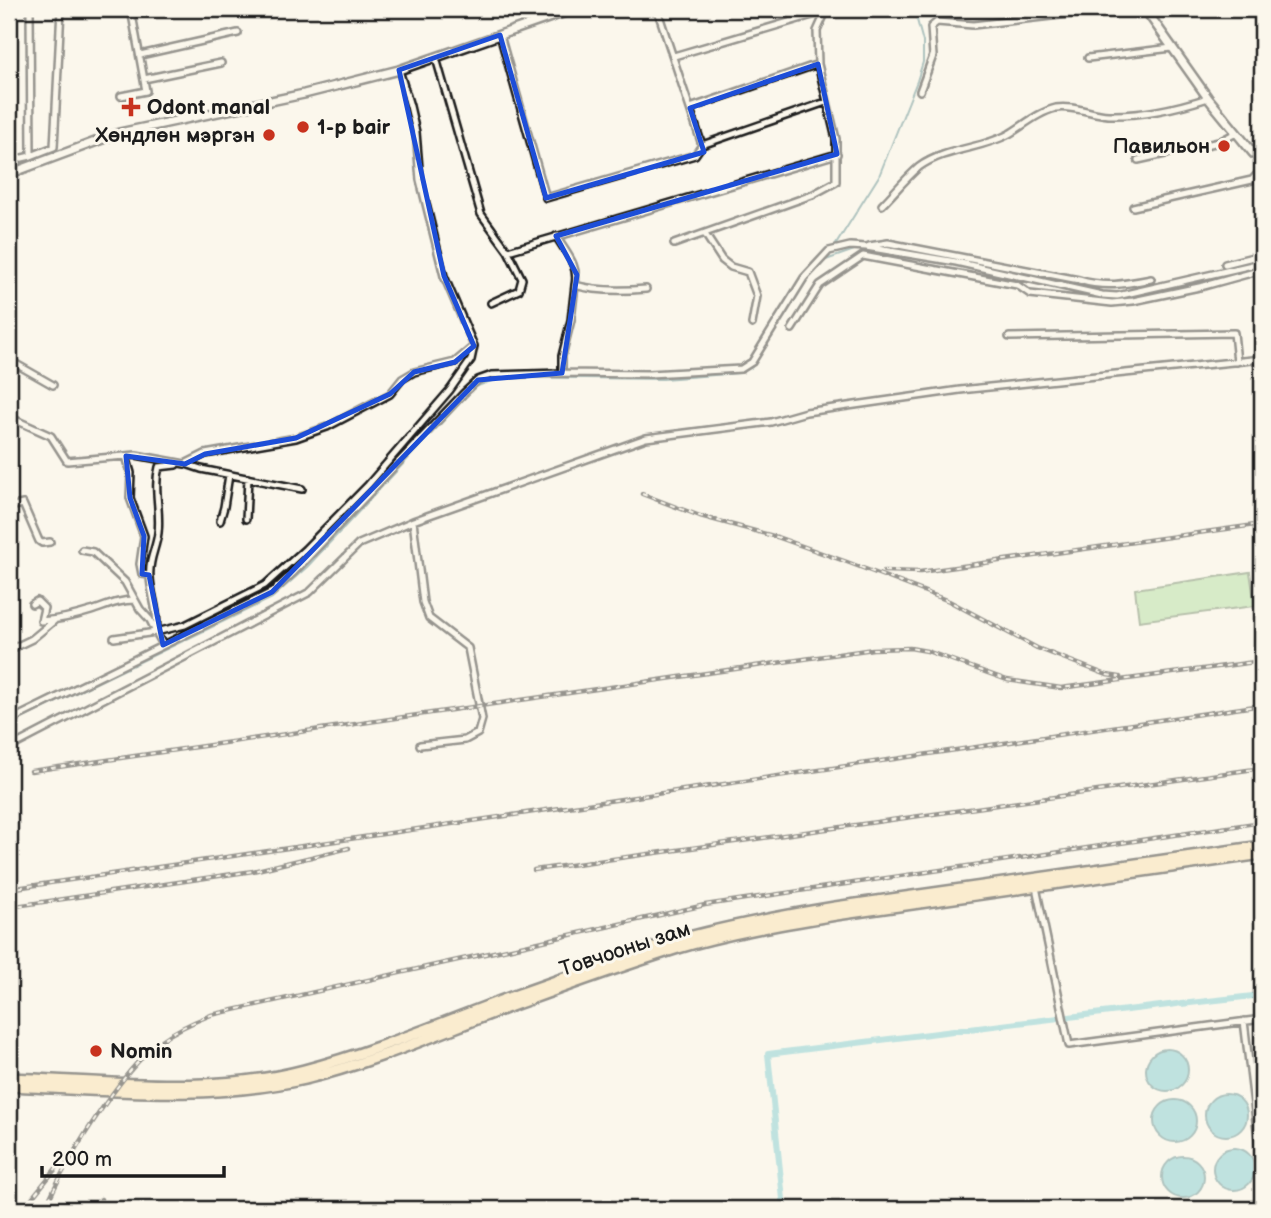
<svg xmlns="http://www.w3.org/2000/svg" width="1271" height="1218" font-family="'Balsamiq Sans',sans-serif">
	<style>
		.green { fill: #abdb9b; stroke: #647c5c; stroke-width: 2 }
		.water { fill: #77c8ce; stroke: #538387; stroke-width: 2 }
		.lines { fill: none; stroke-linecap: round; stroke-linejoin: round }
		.stream { stroke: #538387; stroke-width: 2 }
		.canal { stroke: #77c8ce; stroke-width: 6 }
		.street-casing { stroke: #1c1c1c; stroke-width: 10 }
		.secondary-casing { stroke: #1c1c1c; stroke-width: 12 }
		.highway-casing { stroke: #1c1c1c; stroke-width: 14 }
		.street { stroke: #fbf7ec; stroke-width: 5 }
		.secondary { stroke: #fbf7ec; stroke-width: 7 }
		.highway { stroke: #f8deab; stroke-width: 9 }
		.rail-casing { stroke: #1c1c1c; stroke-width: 4.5 }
		.rail { stroke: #fbf7ec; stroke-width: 2; stroke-dasharray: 5; stroke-linecap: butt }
		.marked { fill: none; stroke: #1d4ed8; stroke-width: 5; stroke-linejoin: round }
		.poi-dot { fill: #c8321e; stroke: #fbf7ec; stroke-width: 2.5 }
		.labels { text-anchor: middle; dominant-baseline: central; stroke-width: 6; stroke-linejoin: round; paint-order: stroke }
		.poi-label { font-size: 21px; font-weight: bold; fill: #1c1c1c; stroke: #fbf7ec; text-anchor: start }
		.street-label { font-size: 21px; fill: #1c1c1c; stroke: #fbf7ec }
	</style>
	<rect width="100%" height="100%" fill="#fbf7ec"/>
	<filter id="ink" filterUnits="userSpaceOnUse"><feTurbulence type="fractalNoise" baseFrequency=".0143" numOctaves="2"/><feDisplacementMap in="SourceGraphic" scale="14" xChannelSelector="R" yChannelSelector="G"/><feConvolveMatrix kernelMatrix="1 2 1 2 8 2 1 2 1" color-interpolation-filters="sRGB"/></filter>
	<g filter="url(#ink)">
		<path class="green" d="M1250,572l5,34 -116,15 -4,-32z"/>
		<path class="water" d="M1146 1070a21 21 0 1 1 42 0a21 21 0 1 1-42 0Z
			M1205 1115a21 21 0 1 1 42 0a21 21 0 1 1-42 0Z
			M1154 1121a21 21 0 1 1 42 0a21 21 0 1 1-42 0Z
			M1213 1169a21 21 0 1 1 42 0a21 21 0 1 1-42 0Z
			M1162 1177a21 21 0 1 1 42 0a21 21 0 1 1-42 0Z"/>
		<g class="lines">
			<path class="stream" d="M835,246l44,-70 38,-95 6,-19v-20l-9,-33
				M863,249l60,10
				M826,260l31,-11
				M956,265l53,12
				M810,275l20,-21
				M1141,293l73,-16
				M1106,298h12
				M9,725l263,-127 35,-31 168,-180 27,-10 161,2 77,-6 12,-6 2,-4"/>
			<path class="canal" d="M1181,1004l81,-9
				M1069,1017l108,-13
				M784,1209l-16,-155 291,-36"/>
			<g class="street-casing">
				<path id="street" d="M30,9l1,147
					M657,9l45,136
					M500,35l46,163 149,-43 7,-10 124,-43
					M140,55l98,-22
					M674,56l152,-45
					M436,58l45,156 27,37 14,28 -3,11 -28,13
					M1088,58l84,-10
					M144,79l77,-16
					M920,91l13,-35 -2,-29 6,-5 36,3 140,-16
					M121,96l25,-5 -15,-82
					M690,108l128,-44
					M1138,160l81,-18 17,-9
					M9,161l22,-5 23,-9 7,-138
					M882,205c12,-12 24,-27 37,-38 26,-19 63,-18 90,-33 15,-9 30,-22 47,-26 16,-3 36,6 52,7 33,1 69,-7 100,-17
					M1133,207l119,-27 10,-11
					M705,234l17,26 9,7 17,5 9,24 -5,28
					M556,236c10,17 23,29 19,49 23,7 48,6 71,4
					M674,244l138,-49 24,-13v-43l-18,-75 -1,-33 10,-22
					M869,246l19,-3 191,37c26,8 46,4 72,-1
					M508,251l329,-97
					M1225,264l36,-9 -1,-12 2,-1
					M792,329l28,-44 43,-29 154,29 13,9 82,9 21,-2 71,-15 58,-16
					M1009,337l225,-4 3,29
					M9,360l44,25
					M562,373v-17l9,-36 4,-35
					M9,417l42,19 16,25 69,-6 49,9 20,-10 91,-16 31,-11 63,-33 12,-15 12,-7 41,-10 19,-16 -30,-70 -24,-96 -4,-48 -6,-26 -11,-36
					M126,456l5,17 -1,25 14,38 -4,28 2,10 7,1
					M186,464l15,5 101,20
					M9,507l14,-3 16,37 3,2 8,-1
					M246,519l2,-41
					M220,521l4,-14 5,-32
					M413,521l10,81 6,16 39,30 14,71 -4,14 -13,7 -45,5
					M9,523l3,11
					M82,550l11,2 32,30 15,27 10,11 6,12
					M32,604l5,-3 7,7 -3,13c17,-1 34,-5 50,-10 16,-5 27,-11 44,-11
					M156,632l29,-7 80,-40 40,-36 63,-64 82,-95 21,-30 3,-14
					M156,632c3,-20 -5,-36 -6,-55 -2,-16 6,-28 8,-44 3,-22 -5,-45 1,-66l17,-2
					M114,638l42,-6 7,13
					M9,650l23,-11 23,-19
					M9,721l263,-129 21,-19 171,-180 14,-13 14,-5 70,-2 87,1 92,-5 11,-7 52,-84 25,-27 21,-5 16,1 90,15 146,33 15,1 144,-33v-8
					M9,748l301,-156 49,-48 54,-23 233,-83 125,-16 35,-10 154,-22 302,-31
					M1036,887l33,158 193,-26
					M1244,1021l18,150"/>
			</g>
			<g class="secondary-casing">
				<path id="secondary" d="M1145,9l63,89 45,55 9,8
					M9,174l110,-41 185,-39 95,-24 175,-61"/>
			</g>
			<g class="highway-casing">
				<path id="highway" d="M9,1078c96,3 201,17 295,-8 73,-19 144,-50 215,-76 51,-18 103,-37 155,-53 53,-15 107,-25 161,-34l427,-61
					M9,1086c98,4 199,15 296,-7 75,-18 147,-52 220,-78 49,-18 100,-36 150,-52 53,-16 107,-25 161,-34l426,-61"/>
			</g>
			<use href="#street" class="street"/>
			<use href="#secondary" class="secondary"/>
			<use href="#highway" class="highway"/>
			<g class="rail-casing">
				<path id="rail" d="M642,494l58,22 77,21 70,25 102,39 88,47 70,27 13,2
					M884,571l36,1 342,-48
					M31,771l842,-122 37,-1 17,3 80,29 54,8 201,-27
					M534,870l728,-102
					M9,889l1253,-184
					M9,907l244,-36 96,-23
					M23,1209l39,-48
					M45,1209c19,-46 75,-137 114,-167 16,-12 34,-20 52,-27l494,-110 557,-83
					M99,1209l2,-10"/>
			</g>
			<use href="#rail" class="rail"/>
		</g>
	</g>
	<path d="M0 0H1271V1218H0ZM500,35l46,163 158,-46 -14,-44 128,-44 19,90 -281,82 21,39 -15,98 -84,7 -206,212 -109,53 -14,-70 -7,-1 2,-38 -14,-38 -4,-42 59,8 20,-10 91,-16 94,-44 24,-22 41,-10 19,-16 -30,-70 -45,-206z" fill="#fbf7ec" fill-opacity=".55" fill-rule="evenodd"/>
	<path class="marked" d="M500,35l46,163 158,-46 -14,-44 128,-44 19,90 -281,82 21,39 -15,98 -84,7 -206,212 -109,53 -14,-70 -7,-1 2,-38 -14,-38 -4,-42 59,8 20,-10 91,-16 94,-44 24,-22 41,-10 19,-16 -30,-70 -45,-206z"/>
	<g class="poi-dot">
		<path d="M127.5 96.5h7v7h7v7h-7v7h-7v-7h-7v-7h7z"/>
		<circle cx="303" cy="127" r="7"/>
		<circle cx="269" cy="135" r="7"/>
		<circle cx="1224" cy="146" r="7"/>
		<circle cx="96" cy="1051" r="7"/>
	</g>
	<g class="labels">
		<g class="poi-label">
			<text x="147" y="107">Odont manal</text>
			<text x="317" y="127">1-p bair</text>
			<text x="255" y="135" text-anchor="end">Хөндлөн мэргэн</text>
			<text x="1210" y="146" text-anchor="end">Павильон</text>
			<text x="110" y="1051">Nomin</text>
		</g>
		<g class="street-label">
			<text transform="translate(625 949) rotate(-18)">Товчооны зам</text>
		</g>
	</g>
	<rect width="1271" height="1218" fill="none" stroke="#fbf7ec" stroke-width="35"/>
	<rect x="18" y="18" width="1236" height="1183" fill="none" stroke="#1c1c1c" stroke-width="2.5" filter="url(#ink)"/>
	<path d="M42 1166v10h182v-10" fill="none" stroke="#1c1c1c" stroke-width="3.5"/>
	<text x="52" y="1166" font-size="21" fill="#1c1c1c" stroke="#fbf7ec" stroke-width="5" paint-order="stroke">200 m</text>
</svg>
